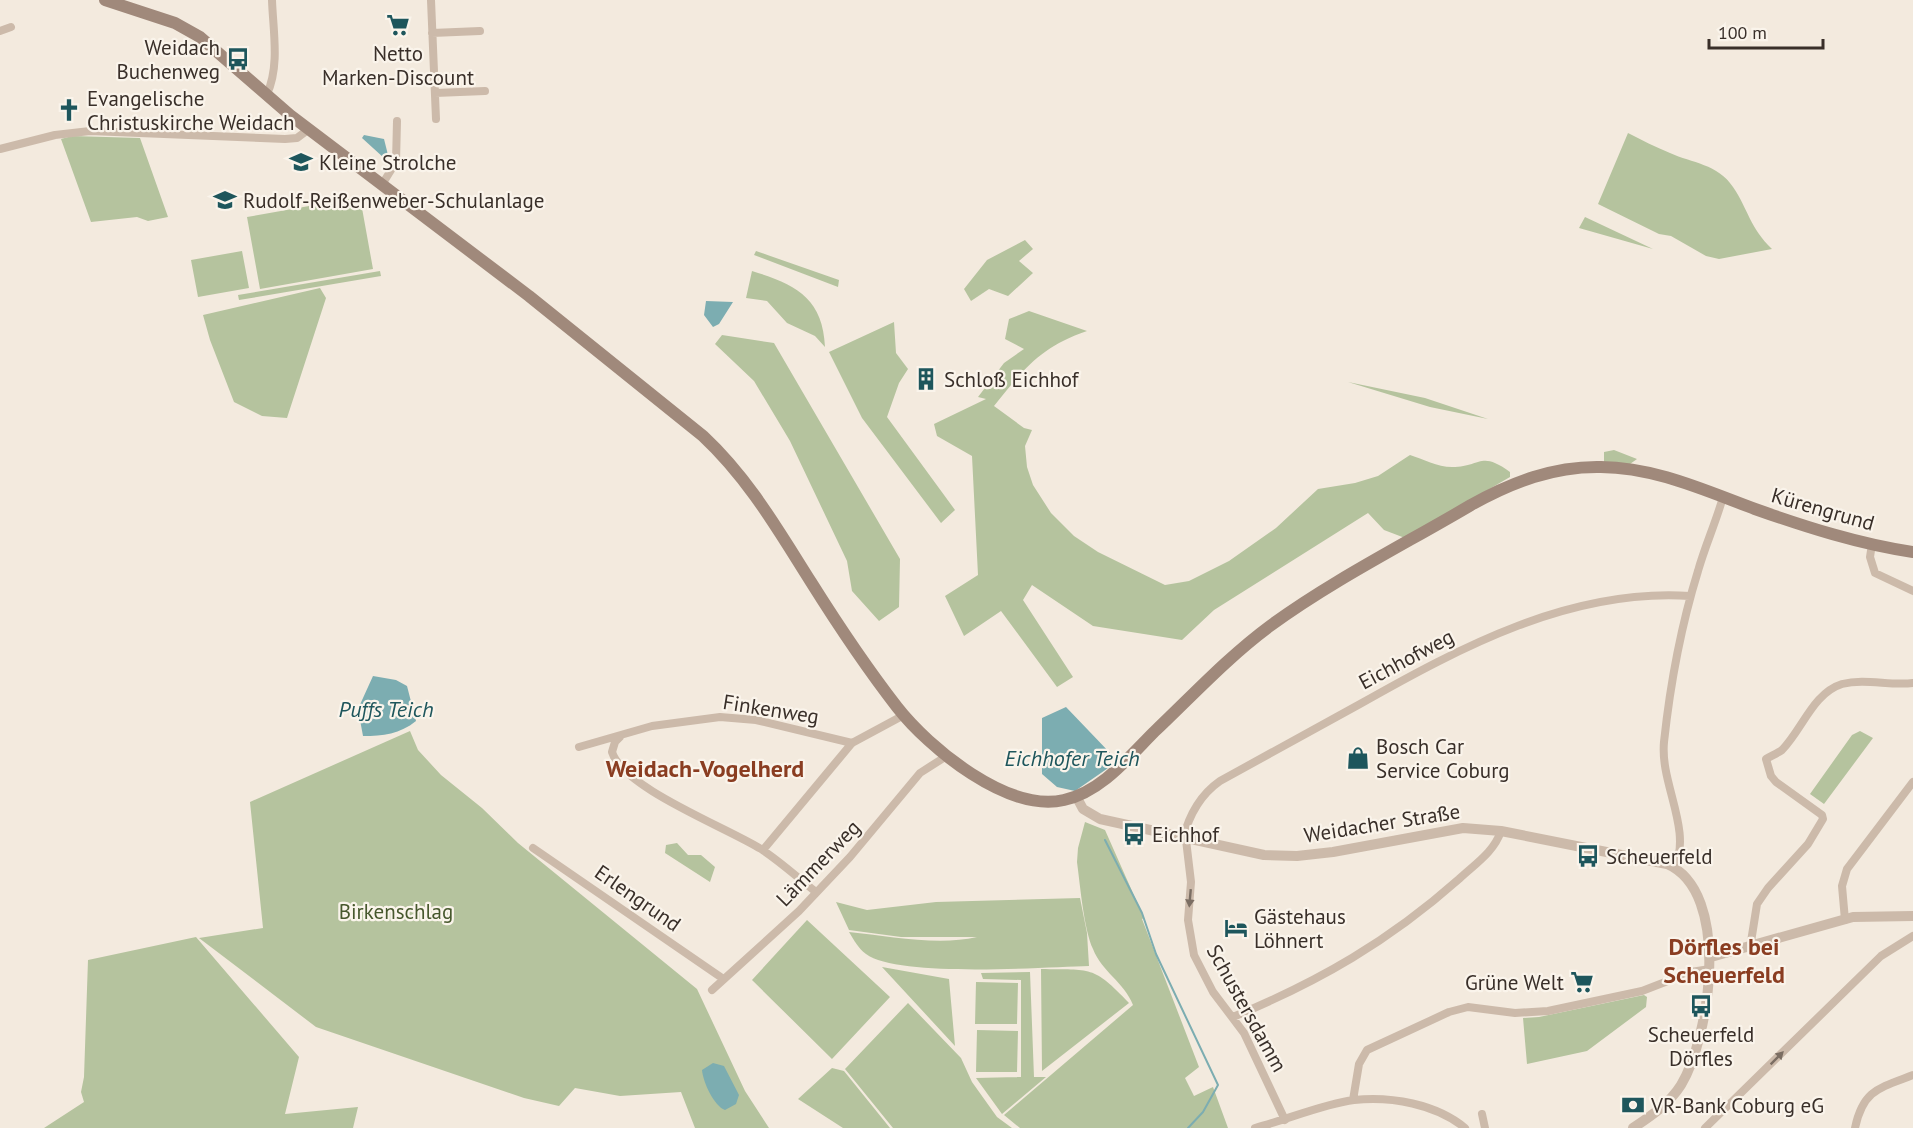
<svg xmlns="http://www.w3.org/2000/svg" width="1913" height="1128" font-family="'PT Sans',sans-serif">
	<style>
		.green { fill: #b5c39e }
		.water { fill: #7cadb1 }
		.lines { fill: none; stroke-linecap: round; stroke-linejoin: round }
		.stream { stroke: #7cadb1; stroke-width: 2 }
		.minor { stroke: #ccbaaa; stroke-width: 8 }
		.tertiary { stroke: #ccbaaa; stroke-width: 10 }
		.secondary { stroke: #a0897b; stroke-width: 12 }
		.oneway { fill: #7b6e63 }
		.labels { text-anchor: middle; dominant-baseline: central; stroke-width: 4.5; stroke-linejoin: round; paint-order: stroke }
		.poi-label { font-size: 21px; fill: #392f29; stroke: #faf4eb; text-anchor: start }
		.street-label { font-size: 21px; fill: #392f29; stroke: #faf4eb }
		.park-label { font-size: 21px; fill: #47582d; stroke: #faf4eb }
		.water-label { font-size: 22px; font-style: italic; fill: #1e565c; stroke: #faf4eb }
		.quarter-label { font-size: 24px; font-weight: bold; fill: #8a3d21; stroke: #faf4eb }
	</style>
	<rect width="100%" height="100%" fill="#f3eade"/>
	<path class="green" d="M1628,133c14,7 27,14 42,20 22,10 48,11 63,34 15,22 17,41 39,62l-53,10 -13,-3 -35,-20 -12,-2 -61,-30z
		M72,136l68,2 28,79 -20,4 -11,-4 -46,5 -30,-83z
		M360,197l13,72 -113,20 -13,-72z
		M1585,217l68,32 -74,-21z
		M1025,240l8,9 -14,12 14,12 -25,23 -19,-7 -18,12 -7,-12 23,-29z
		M242,251l7,37 -51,9 -7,-37z
		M756,251l83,29 -1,7 -84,-32z
		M380,271l1,5 -142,24 -1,-5z
		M752,271c42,13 71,26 73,76l-10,-11 -28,-13 -20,-22 -21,-3z
		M320,288l6,10 -39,120 -25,-2 -28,-14 -24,-62 -7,-25z
		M1029,311l58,20c-47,16 -63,38 -93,75l30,22 8,2 -7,16 2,21 6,18 18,28 23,23 24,16 67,33 24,-4 40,-20 47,-33 42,-39 37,-6 23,-7 32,-21c13,4 27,12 42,12 29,0 28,-17 58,5v5l-105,61 -21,-8 -16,-17 -154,97 -32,30 -89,-14 -61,-41 -9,15 50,77 -16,10 -56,-76 -37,25 -19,-40 33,-21 -6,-119 -35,-20 -3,-12 52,-25 -8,-2 26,-34 20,-14 -19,-10 4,-20z
		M894,322l2,31 12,16 -9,14 -12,34 68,93 -14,13 -79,-105 -33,-66z
		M722,335l52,8 126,216 -1,48 -20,14 -27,-30 -5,-30 -57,-120 -36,-60 -39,-37z
		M1348,382l77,16 63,21 -58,-12z
		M1614,450l23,9 -7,5 -26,-2v-10z
		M410,731l8,19 23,25 41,33 36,35 179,146 48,102 24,37h-74l-14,-36 -61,4 -45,-8 -16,18 -35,-8 -208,-71 -117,-89 64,-10 -13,-126z
		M1860,731l13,7 -49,66 -14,-10 42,-59z
		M1085,822l20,8 39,88 -2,1 57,148 -14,11 9,18 19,-9 15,41h-208l-16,-13 129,-110c-9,-23 -31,-33 -40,-56 -9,-19 -13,-65 -16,-87l1,-14z
		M677,843l11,12h13l14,12 -5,15 -45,-29 1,-8z
		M1080,898l7,35 2,33c-45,1 -191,12 -223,-12 -8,-6 -12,-14 -17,-22 40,4 89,14 128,5h-76l-52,-7 -13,-28 31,8 69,-8z
		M807,920l83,77 -58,62 -80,-79z
		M196,937l103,120 -14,57 73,-7 -5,21h-309l40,-26 -3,-10 3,-15 4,-117z
		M882,967l67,12 6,67z
		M1041,969c50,1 52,-4 88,34l-87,68z
		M1030,972l4,105h12l-44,37 -26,-36 45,-1v-97l-38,-1 -2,-6z
		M976,982l42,1 -1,41h-42z
		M1644,995l3,2 -1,10 -59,44 -60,13 -4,-46 16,-1z
		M908,1003l53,55 11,24 25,35 15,11h-119l-48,-59z
		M977,1030l41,1 -1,41h-41z
		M832,1068l12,3 46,57h-47l-45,-29z"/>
	<path class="water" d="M364,135l20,4 4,16 -4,3 -22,-20z
		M706,301l27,1 -14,22 -6,3 -9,-12z
		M373,676l23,4 11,6 9,35c-16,13 -33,15 -53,15l-5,-27z
		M1066,707l45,47v12l-36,25 -18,-4 -15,-13v-56z
		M713,1063l11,3 15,29 -3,9 -11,6c-11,-4 -22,-28 -23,-40z"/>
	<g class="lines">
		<path class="stream" d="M1105,840l37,73 14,41 62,131 -15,27 -15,16"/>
		<path class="minor" d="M431,0l5,119
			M0,31l11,-4
			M432,33l48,-2
			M435,93l50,-2
			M267,94c13,-28 6,-64 5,-94
			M0,149l55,-14 35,-4 195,8 12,-1 12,-9
			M383,183l13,-21 1,-41
			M1872,544l-2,13 5,16 38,18
			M620,737l-5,5 -3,10c11,36 116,76 149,97 20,13 37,29 55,43
			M579,747l73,-21 68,-9 36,3 96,23
			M1183,839c6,-24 17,-44 37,-58 47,-26 94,-52 140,-77 101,-57 211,-116 330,-108
			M1186,840l5,42 -3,38 6,35 19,37 31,41 41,87
			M533,848l189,130
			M763,850l89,-107 52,-28
			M1675,868c17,-40 -15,-84 -11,-126 6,-56 17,-116 34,-171 7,-25 18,-49 25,-74
			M1845,920l-3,-34 5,-17 66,-87
			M1750,948l7,-44 11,-16 40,-44 15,-25 -1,-4 -46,-33 -5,-6 -5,-17c5,-3 12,-6 16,-9 20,-20 31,-57 60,-66 23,-6 48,2 71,-1
			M712,990l87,-79 51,-54 70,-84 25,-16
			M1233,1017c87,-36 156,-76 226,-138 16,-15 35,-27 42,-48
			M1353,1100l6,-36 8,-14 82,-38 19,-5 47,6 33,-2 94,-20 49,-19 19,-3
			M1482,1114l3,14
			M1255,1128c31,-8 68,-24 99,-28 37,-4 82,4 111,28
			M1705,1128l176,-172 32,-20
			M1855,1128c8,-38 24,-40 58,-53"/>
		<path class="tertiary" d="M1076,796l7,13 17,10 164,36 33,1 36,-4 130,-24 38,3 166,33c65,28 43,173 14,221 -12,19 -30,31 -48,43
			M1711,957l142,-40 60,-1"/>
		<path class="secondary" d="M105,0l70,23 25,14 90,78 239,181 174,140c46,43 75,94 108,146 27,43 55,85 86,125 32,41 111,106 167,93 37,-8 65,-43 90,-68 38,-36 74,-75 116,-106 63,-46 135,-82 201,-121 41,-23 83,-39 130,-38 53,0 105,24 154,42 51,18 104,35 158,43"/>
	</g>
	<defs><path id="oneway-solid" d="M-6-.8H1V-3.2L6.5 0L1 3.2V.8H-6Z" transform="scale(1.5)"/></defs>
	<g class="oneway">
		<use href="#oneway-solid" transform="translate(1190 898) rotate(95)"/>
		<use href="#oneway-solid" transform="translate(1777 1058) rotate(-45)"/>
	</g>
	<defs>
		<g id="supermarket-bare" transform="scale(1.8)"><path d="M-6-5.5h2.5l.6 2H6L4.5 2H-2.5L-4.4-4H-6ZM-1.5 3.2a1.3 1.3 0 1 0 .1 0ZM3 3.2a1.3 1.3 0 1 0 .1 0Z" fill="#1e565c" stroke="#faf4eb" stroke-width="2.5" paint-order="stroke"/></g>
		<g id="bus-bare" transform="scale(1.8)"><path d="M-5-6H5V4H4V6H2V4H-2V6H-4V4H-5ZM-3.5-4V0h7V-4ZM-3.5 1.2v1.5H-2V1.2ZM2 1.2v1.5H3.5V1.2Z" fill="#1e565c" stroke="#faf4eb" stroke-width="2.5" paint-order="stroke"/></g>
		<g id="church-bare" transform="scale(1.8)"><path d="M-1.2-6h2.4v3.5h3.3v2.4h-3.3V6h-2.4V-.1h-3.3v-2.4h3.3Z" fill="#1e565c" stroke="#faf4eb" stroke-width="2.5" paint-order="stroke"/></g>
		<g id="school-bare" transform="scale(1.8)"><path d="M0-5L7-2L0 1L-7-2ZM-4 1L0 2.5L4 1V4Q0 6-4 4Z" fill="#1e565c" stroke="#faf4eb" stroke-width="2.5" paint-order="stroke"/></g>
		<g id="building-bare" transform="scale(1.8)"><path d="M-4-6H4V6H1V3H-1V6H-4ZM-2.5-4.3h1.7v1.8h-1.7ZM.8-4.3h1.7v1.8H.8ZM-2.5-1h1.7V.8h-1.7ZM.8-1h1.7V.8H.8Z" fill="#1e565c" stroke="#faf4eb" stroke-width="2.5" paint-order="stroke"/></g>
		<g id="shop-bare" transform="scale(1.8)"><path d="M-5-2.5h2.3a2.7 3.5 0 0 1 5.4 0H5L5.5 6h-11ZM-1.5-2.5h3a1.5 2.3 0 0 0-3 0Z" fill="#1e565c" stroke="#faf4eb" stroke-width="2.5" paint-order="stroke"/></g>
		<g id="hotel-bare" transform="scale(1.8)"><path d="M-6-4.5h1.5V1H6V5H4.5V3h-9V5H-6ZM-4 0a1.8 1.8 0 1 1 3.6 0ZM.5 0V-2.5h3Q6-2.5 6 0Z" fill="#1e565c" stroke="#faf4eb" stroke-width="2.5" paint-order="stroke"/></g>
		<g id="bank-bare" transform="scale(1.8)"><path d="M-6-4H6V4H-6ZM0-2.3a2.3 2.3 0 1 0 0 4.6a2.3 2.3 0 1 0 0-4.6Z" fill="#1e565c" stroke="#faf4eb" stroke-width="2.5" paint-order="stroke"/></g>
	</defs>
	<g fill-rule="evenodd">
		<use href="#supermarket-bare" x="398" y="25"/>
		<use href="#bus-bare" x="238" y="59"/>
		<use href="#church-bare" x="69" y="110"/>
		<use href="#school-bare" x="301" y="162"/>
		<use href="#school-bare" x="225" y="200"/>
		<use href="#building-bare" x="926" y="379"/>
		<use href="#shop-bare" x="1358" y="758"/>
		<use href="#bus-bare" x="1134" y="834"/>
		<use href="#bus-bare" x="1588" y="856"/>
		<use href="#hotel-bare" x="1236" y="928"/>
		<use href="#supermarket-bare" x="1582" y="982"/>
		<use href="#bus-bare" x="1701" y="1006"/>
		<use href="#bank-bare" x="1633" y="1105"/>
	</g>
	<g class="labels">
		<g class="poi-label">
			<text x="220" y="47" text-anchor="end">Weidach<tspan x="220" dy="24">Buchenweg</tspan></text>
			<text x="398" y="53" text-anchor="middle">Netto<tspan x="398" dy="24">Marken-Discount</tspan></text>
			<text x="87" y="98">Evangelische<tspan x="87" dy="24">Christuskirche Weidach</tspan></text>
			<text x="319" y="162">Kleine Strolche</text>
			<text x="243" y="200">Rudolf-Reißenweber-Schulanlage</text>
			<text x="944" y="379">Schloß Eichhof</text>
			<text x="1376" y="746">Bosch Car<tspan x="1376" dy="24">Service Coburg</tspan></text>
			<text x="1152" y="834">Eichhof</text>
			<text x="1606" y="856">Scheuerfeld</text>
			<text x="1254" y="916">Gästehaus<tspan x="1254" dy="24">Löhnert</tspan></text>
			<text x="1564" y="982" text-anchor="end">Grüne Welt</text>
			<text x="1701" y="1034" text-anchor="middle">Scheuerfeld<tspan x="1701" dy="24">Dörfles</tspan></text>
			<text x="1651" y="1105">VR-Bank Coburg eG</text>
		</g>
		<g class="street-label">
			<text transform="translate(1823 509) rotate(16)">Kürengrund</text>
			<text transform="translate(1406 659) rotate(-28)">Eichhofweg</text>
			<text transform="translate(771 709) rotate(9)">Finkenweg</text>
			<text transform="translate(1382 823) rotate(-9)">Weidacher Straße</text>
			<text transform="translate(818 863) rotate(-46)">Lämmerweg</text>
			<text transform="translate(638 898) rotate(35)">Erlengrund</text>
			<text transform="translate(1247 1008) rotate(61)">Schustersdamm</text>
		</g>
		<g class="park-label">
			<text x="396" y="911">Birkenschlag</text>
		</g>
		<g class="water-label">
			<text x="386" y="709">Puffs Teich</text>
			<text x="1072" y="758">Eichhofer Teich</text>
		</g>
		<g class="quarter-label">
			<text x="705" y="768">Weidach-Vogelherd</text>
			<text x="1724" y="946">Dörfles bei<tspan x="1724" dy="28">Scheuerfeld</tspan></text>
		</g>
	</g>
	<path d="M1709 39v9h114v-9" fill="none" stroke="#392f29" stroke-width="3"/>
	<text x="1718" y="39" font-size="18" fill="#392f29" stroke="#faf4eb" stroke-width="4.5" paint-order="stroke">100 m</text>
</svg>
